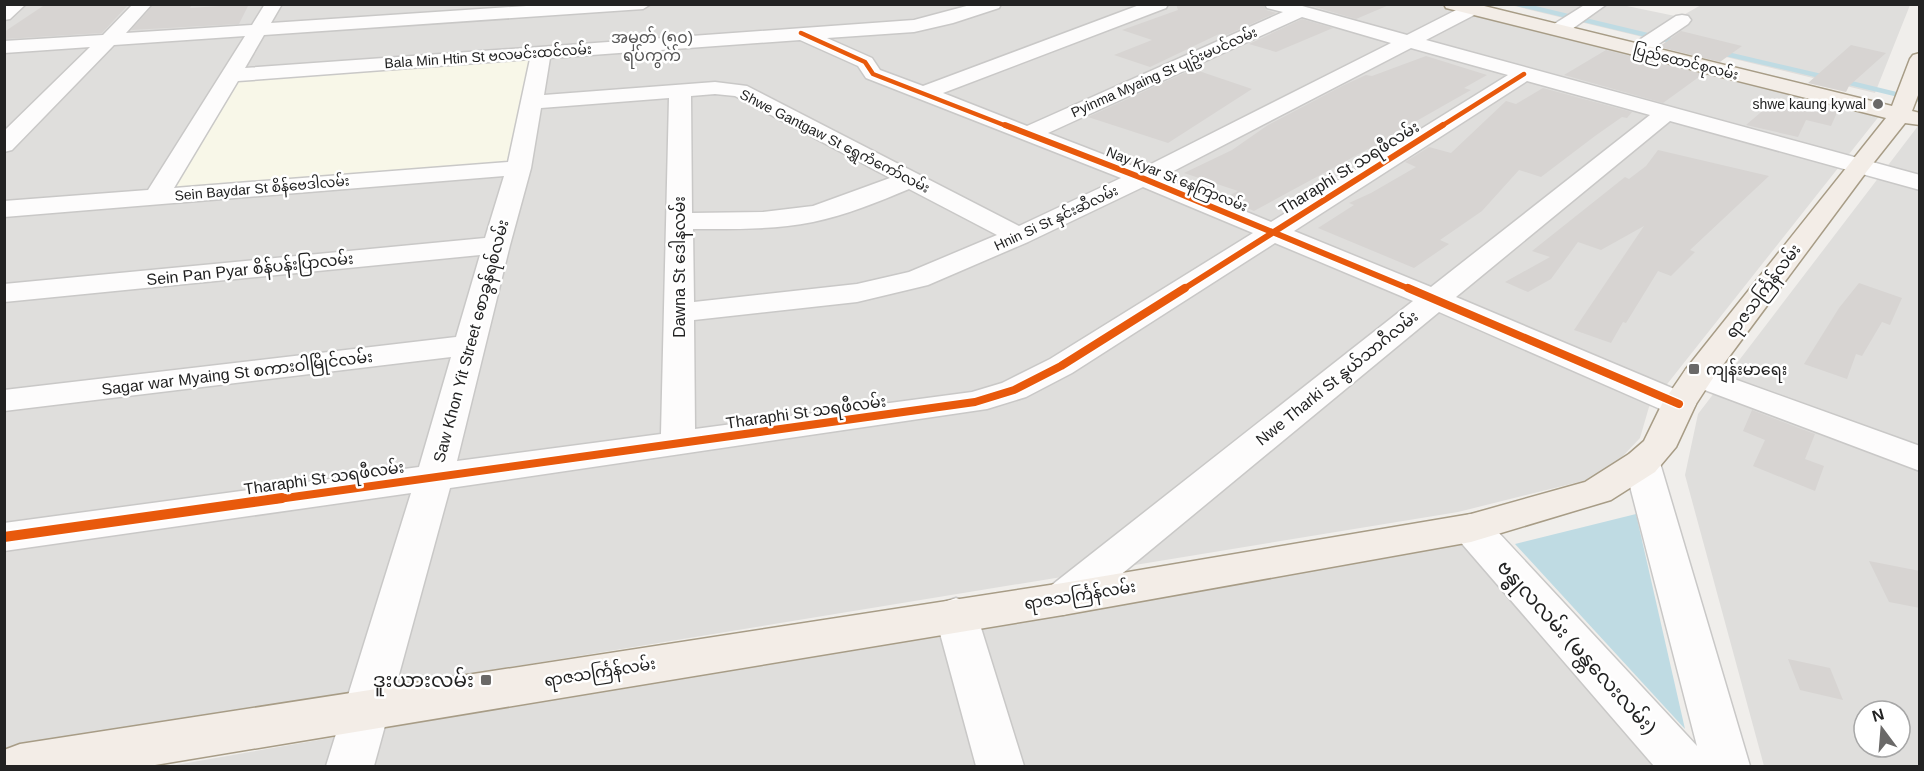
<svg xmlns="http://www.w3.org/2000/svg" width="1924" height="771" font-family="Helvetica,'Noto Sans Myanmar',sans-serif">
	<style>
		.residential { fill: #dfdedc; fill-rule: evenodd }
		.education { fill: #f8f7e8 }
		.water { fill: #bfdbe3 }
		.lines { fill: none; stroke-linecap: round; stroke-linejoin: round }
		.stream { stroke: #bfdbe3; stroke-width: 4.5 }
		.building { fill: #d7d4d2 }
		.minor-casing { stroke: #c9c8c7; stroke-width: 3 }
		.major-casing { stroke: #a79c86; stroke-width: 3 }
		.minor { fill: #fdfcfc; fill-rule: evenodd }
		.major { fill: #f3ede7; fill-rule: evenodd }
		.cycleway-far3-casing { stroke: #fff; stroke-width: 7 }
		.cycleway-far2-casing { stroke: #fff; stroke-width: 9 }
		.cycleway-far1-casing { stroke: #fff; stroke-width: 11 }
		.cycleway-casing { stroke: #fff; stroke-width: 14 }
		.cycleway-far3 { stroke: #e8590c; stroke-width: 4.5 }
		.cycleway-far2 { stroke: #e8590c; stroke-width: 6 }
		.cycleway-far1 { stroke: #e8590c; stroke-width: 8 }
		.cycleway { stroke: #e8590c; stroke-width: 10 }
		.poi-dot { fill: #6a6968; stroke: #fff; stroke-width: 2 }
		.labels { text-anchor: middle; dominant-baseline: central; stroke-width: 5; stroke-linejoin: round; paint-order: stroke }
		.far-street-label { font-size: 14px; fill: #222; stroke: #fff }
		.far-poi-label { font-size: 14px; fill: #222; stroke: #fff; text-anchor: end }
		.far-quarter-label { font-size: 16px; fill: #555; stroke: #fff }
		.street-label { font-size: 16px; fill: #222; stroke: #fff }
		.poi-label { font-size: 16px; fill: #222; stroke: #fff; text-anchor: start }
		.near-street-label { font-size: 20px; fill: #222; stroke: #fff }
		.near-poi-label { font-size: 20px; fill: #222; stroke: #fff; text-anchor: end }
	</style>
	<rect width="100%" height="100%" fill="#f0eeeb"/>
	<path class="residential" d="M1436,4l444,111 -231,292 -9,31 -18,19 -27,21 -137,34 -1453,238v-745z
		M1510,5h112l58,12 21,-12h209l-35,88z
		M1918,126h1v640h-155l-79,-291 13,-61zM1864,711h36v36h-36z
		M1462,541l195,225h-1487z"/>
	<path class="education" d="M534,56l-26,106 -337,28 67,-113z"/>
	<path class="water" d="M1636,514l49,215 -170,-185z"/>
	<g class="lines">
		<path class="stream" d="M1518,4l158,38
			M1722,53l103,24
			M1842,81l78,19"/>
	</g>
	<path class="building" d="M46,4h83l-27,29 -98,6v-7z
		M154,4h38l-2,4 59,-4 -10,20 -108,6z
		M1176,4h87l3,6 10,3 -52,23 -5,-2 -69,33 -36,-12 38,-15 -30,-10 56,-20z
		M1305,4h84v1l-33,14z
		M1302,19l31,9 -57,24 -27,-8z
		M1681,31l61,15 -22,16 -61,-15z
		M1851,45l35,8 -37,33 -3,6 -38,-9z
		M1606,50l97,24 -40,29 -99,-28z
		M1426,56l61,19 -23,13 7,2 -81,46 11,3 -23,14 -10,-4 -114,62 -30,-13 14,-7 -54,-18 48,-23 36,-25 76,-40 22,-10 6,1z
		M1193,69l59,20 -84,54 -80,-26z
		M1543,88l89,24 -5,6 -5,-1 -27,19 -54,41 -22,-7 -37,41 -42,29 9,4 -35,24 -96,-40 36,-23 -5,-2 22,-10 45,-26 -11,-5 24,-15 22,6 55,-52 10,3z
		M1792,97l47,11 -8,18 -25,-6 -8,17 -52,-12 28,-24 10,3z
		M1658,150l111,26 -79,74 5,2 -24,24 -13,-5 -32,52 -3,-1 -12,21 -37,-13 70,-104 -43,24 -23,-8 -27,37 -23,13 -23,-10 45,-25 -18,-6 93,-74 4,2 17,-13z
		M1859,283l43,15 -12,27 -8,-3 -20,34 -6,-2 -9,25 -43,-15 35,-56z
		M1752,410l63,24 -10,25 19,7 -9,25 -62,-25 12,-26 -22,-9z
		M1869,561l51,10v37l-31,-6z
		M1788,659l42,9 13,32 -43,-10z"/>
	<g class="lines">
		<g class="minor-casing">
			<path id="minor" d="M6,4h20l-16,15 -6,1z
				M133,4h19l-26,29 126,-8 13,-21h17l-11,19 285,-19h95l-8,5 -379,26 -19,33 669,-48 60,-16h27l-2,4 -46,15 -39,9 -87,6 45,20 8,12 43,16 219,-82h26l-2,4 -223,85 84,33 256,-114 -16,-4 -2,-4h30l112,31 59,-30 9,-1 6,5 -3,4 -52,27 494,135v15l-250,-69 -214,176 235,99 5,8 -5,8 -12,3 -12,-3 -228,-100 -361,298 -15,5 -15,-5 -6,-11 6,-11 365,-287 -138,-58 -203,130 -46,24 -39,12 -537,79 -76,278h-48l85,-273 -407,58v-28l415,-56 32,-110 -447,54v-21l452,-53 24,-82 -476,47v-18l481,-46 19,-62 -500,41v-16l144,-11 97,-154 -131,9 -102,105 -8,2v-21l86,-84 -86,6v-12l99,-6zM1302,17l89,26 -250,126 -93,-36zM800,40l58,26 8,12 255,100 -102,48 -272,-140 -32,-4 -171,13 6,-37zM1411,48l97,27 -237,147 -109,-45zM530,59l-22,103 -334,26 64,-107zM1527,81l123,34 -219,172 -137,-56zM715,94l20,2 155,82 -77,28 -50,6 -71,1 -1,-117zM669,98l-8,336 -204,27 53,-216 21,-77 10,-60zM1143,187l110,46 -203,126 -48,24 -30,9 -277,37 -1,-109 163,-18 71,-17 100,-43zM909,189l88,46 -88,37 -52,12 -163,18 -1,-73c39,0 80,1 120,-7 33,-7 65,-20 96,-33z
				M1586,4h21l-42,30h-14l-2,-4 2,-4z
				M1682,15l6,1 3,4 -3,4 -44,30h-14l-3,-4 3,-4 46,-30z
				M1698,366l222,80v25l-234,-88 -4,-7 4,-7z
				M1642,451l13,3 5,9 90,303h-96l-197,-228 -5,-10 5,-10 14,-4 14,4 212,228 -73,-283 5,-9z
				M956,598l15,5 6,12 47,151h-48l-41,-151 6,-12z"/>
		</g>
		<g class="major-casing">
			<path id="major" d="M1444,4h32l416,102 18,-47 3,-4 7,-2v37l-8,21 8,2v12l-15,-2 -38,48 -156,210 -15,23 -20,43 -21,25 -44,28 -140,42 -408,73 -914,151h-145v-16l16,-6 1043,-161 408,-69 114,-32 44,-28 15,-13 18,-37 24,-35 200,-251 -440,-110z"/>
		</g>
		<use href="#minor" class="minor"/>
		<use href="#major" class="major"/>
		<g class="cycleway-far3-casing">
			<path id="cycleway-far3" d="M801,33l64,29 8,12 136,53
				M1440,127l84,-53"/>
		</g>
		<g class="cycleway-far2-casing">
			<path id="cycleway-far2" d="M1005,125l137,53 270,112
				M1182,290l261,-165"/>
		</g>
		<g class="cycleway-far1-casing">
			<path id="cycleway-far1" d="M1408,288l271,116
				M271,500l704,-98 39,-12 47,-24 124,-78"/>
		</g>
		<g class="cycleway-casing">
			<path id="cycleway" d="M4,537l278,-39"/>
		</g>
		<use href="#cycleway-far3" class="cycleway-far3"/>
		<use href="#cycleway-far2" class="cycleway-far2"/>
		<use href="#cycleway-far1" class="cycleway-far1"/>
		<use href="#cycleway" class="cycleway"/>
	</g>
	<g class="poi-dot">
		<circle cx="1878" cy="104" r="6"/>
		<rect x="1688" y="363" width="12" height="12" rx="3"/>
		<rect x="480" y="674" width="12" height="12" rx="3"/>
	</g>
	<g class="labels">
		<g class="far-street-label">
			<text transform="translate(488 56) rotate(-4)">Bala Min Htin St ဗလမင်းထင်လမ်း</text>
			<text transform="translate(1686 62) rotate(14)">ပြည်ထောင်စုလမ်း</text>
			<text transform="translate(1164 72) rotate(-24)">Pyinma Myaing St ပျဥ်းမပင်လမ်း</text>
			<text transform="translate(835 141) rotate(27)">Shwe Gantgaw St ရွှေကံကော်လမ်း</text>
			<text transform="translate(1177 179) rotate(22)">Nay Kyar St နေကြာလမ်း</text>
			<text transform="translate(262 188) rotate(-5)">Sein Baydar St စိန်ဗေဒါလမ်း</text>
			<text transform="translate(1056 218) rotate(-25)">Hnin Si St နှင်းဆီလမ်း</text>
		</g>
		<g class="far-poi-label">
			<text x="1866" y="104">shwe kaung kywal</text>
		</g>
		<g class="far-quarter-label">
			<text x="652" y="37">အမှတ် (၅၀)<tspan x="652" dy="18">ရပ်ကွက်</tspan></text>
		</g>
		<g class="street-label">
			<text transform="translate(1349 168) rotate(-32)">Tharaphi St သရဖီလမ်း</text>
			<text transform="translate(679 267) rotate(-90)">Dawna St ဒေါနလမ်း</text>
			<text transform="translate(250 269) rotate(-6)">Sein Pan Pyar စိန်ပန်းပြာလမ်း</text>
			<text transform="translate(1763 291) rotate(-53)">ရာဇသင်္ကြန်လမ်း</text>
			<text transform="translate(471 341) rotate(-75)">Saw Khon Yit Street စောခွန်ရစ်လမ်း</text>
			<text transform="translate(237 373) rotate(-7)">Sagar war Myaing St စကားဝါမြိုင်လမ်း</text>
			<text transform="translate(1337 378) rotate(-39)">Nwe Tharki St နွယ်သာဂီလမ်း</text>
			<text transform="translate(806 412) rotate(-8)">Tharaphi St သရဖီလမ်း</text>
			<text transform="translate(324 478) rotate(-8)">Tharaphi St သရဖီလမ်း</text>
			<text transform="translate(1080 595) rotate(-9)">ရာဇသင်္ကြန်လမ်း</text>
			<text transform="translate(600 672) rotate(-9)">ရာဇသင်္ကြန်လမ်း</text>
		</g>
		<g class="poi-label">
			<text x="1706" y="369">ကျန်းမာရေး</text>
		</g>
		<g class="near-street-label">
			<text transform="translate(1577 647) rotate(48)">ဗန္ဓုလလမ်း (မန္တလေးလမ်း)</text>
		</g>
		<g class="near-poi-label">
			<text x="474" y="680">ဒူးယားလမ်း</text>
		</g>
	</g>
	<rect width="1924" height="771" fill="none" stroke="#222222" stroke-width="12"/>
	<g transform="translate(1882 729) rotate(344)"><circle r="28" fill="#ffffff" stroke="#a7a7a7" stroke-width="1.5"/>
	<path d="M0-4.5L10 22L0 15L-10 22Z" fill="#6a6968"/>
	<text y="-9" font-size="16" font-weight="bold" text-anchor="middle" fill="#222222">N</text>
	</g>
</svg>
